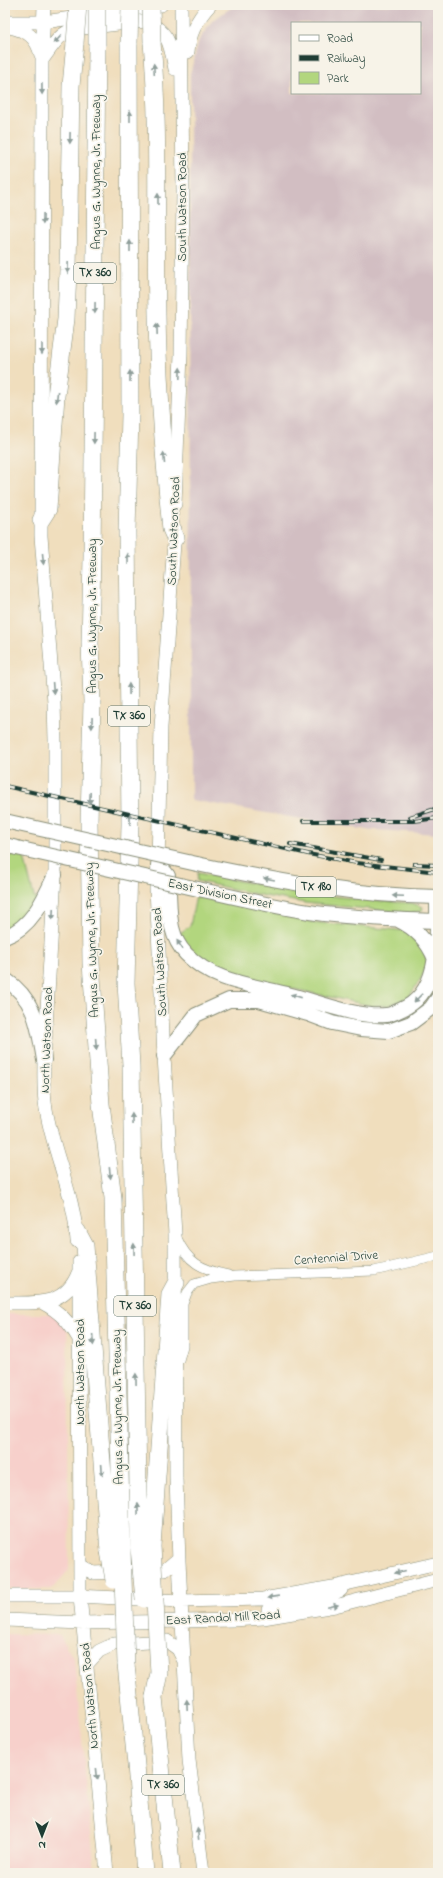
<svg xmlns="http://www.w3.org/2000/svg" width="443" height="1878" font-family="'Indie Flower',sans-serif">
	<style>
		.built { fill: #f7d0cb }
		.industrial { fill: #d2bec2; fill-rule: evenodd }
		.green { fill: #b2d67e; stroke: #688a59 }
		.lines { fill: none; stroke-linecap: round; stroke-linejoin: round }
		.street-casing { stroke: #888e78; stroke-width: 10 }
		.secondary-casing { stroke: #888e78; stroke-width: 14 }
		.primary-casing { stroke: #888e78; stroke-width: 16 }
		.highway-casing { stroke: #888e78; stroke-width: 18 }
		.street { stroke: #fff; stroke-width: 9 }
		.secondary { stroke: #fff; stroke-width: 13 }
		.primary { stroke: #fff; stroke-width: 14 }
		.highway { stroke: #fff; stroke-width: 17 }
		.rail-casing { stroke: #1f3d34; stroke-width: 4 }
		.rail { stroke: #f7f3e8; stroke-width: 2.5; stroke-dasharray: 8; stroke-linecap: butt }
		.primary-bridge-casing { stroke: #888e78; stroke-width: 16; stroke-linecap: butt }
		.highway-bridge-casing { stroke: #888e78; stroke-width: 18; stroke-linecap: butt }
		.primary-bridge { stroke: #fff; stroke-width: 14 }
		.highway-bridge { stroke: #fff; stroke-width: 17 }
		.oneway { fill: #8f9e9a }
		.labels { text-anchor: middle; dominant-baseline: central; stroke-width: 3.5; stroke-linejoin: round; paint-order: stroke }
		.shield { fill: #f7f3e8; stroke: #60746a; stroke-width: 1 }
		.shield-label { font-size: 12px; font-weight: bold; fill: #1f3d34 }
		.street-label { font-size: 13px; fill: #1f3d34; stroke: #f7f3e8 }
	</style>
	<rect width="100%" height="100%" fill="#f7f3e8"/>
	<filter id="ink" filterUnits="userSpaceOnUse"><feTurbulence type="fractalNoise" baseFrequency=".025" numOctaves="2"/><feDisplacementMap in="SourceGraphic" scale="8" xChannelSelector="R" yChannelSelector="G"/><feConvolveMatrix kernelMatrix="1 2 1 2 8 2 1 2 1" color-interpolation-filters="sRGB"/></filter>
	<filter id="wash" filterUnits="userSpaceOnUse"><feTurbulence type="fractalNoise" baseFrequency=".012" numOctaves="4" result="noise"/><feDisplacementMap in="SourceGraphic" scale="16" xChannelSelector="R" yChannelSelector="G"/><feGaussianBlur stdDeviation="0.9" result="paint"/><feColorMatrix in="noise" values="0 0 0 0 0 0 0 0 0 0 0 0 0 0 0 0 0 1.4 0 .05"/><feComposite in="paint" operator="in"/></filter>
	<g filter="url(#wash)">
		<rect width="100%" height="100%" fill="#f0debd"/>
		<path class="built" d="M5,1314h62l2,256 -17,19h-47z
			M5,1634l55,1 14,25 21,213h-90z"/>
		<path class="industrial" d="M239,5h199v829l-78,-5 -169,-29 -1,-726 9,-34 13,-19 20,-14zM292,23h128v70h-128z"/>
		<path class="green" d="M5,854l19,3 10,40 5,3 -7,10 -27,21z
			M198,873c71,14 141,27 214,30l11,4 -1,4 -11,2 -106,-10 -45,-8 -63,-14z
			M196,896l116,26 96,9 16,17 3,15 -4,12 -14,22 -19,8 -18,1 -92,-20 -62,-17 -17,-10 -17,-18 -4,-8 10,-7z"/>
	</g>
	<g filter="url(#ink)">
		<g class="lines">
			<g class="street-casing">
				<path id="street" d="M177,1238c11,25 24,31 51,37
					M179,1360l4,-14v-42l4,-11 7,-9 17,-5 24,-3 139,-5 64,-15"/>
			</g>
			<g class="secondary-casing">
				<path id="secondary" d="M44,5l-2,56 -1,475 13,167 1,37v135l-11,185c0,16 -1,33 2,49 7,44 29,87 31,132
					M5,22h39l117,-17
					M9,27c18,4 27,9 32,28
					M188,52c1,-18 10,-34 22,-47
					M42,60c10,-13 16,-26 32,-31l71,-8c25,11 25,24 30,48
					M175,504l6,-150 2,-162 -2,-187
					M175,529l-14,198 -3,138 -2,23 8,168 11,178 1,244 3,83 10,199 14,113
					M79,1262l1,334 27,277
					M5,1303c30,0 60,4 73,-30
					M43,1303c17,9 26,19 36,36
					M80,1565l13,8 72,-3 14,-12
					M5,1596h72l104,5 82,-2 70,-12 105,-24
					M268,1610l51,-10 22,-10
					M5,1620l78,3 150,-3 30,-2 72,-12 103,-26
					M87,1664l12,-13 15,-7 53,-3 11,8 6,12"/>
			</g>
			<g class="primary-casing">
				<path id="primary" d="M5,821l13,3
					M5,845l12,3
					M197,864c80,17 159,32 241,33
					M158,865c3,3 9,8 10,11 1,5 1,11 1,16 1,23 0,44 17,62 28,29 68,31 105,41 27,7 67,23 95,20 4,0 10,-3 14,-5 42,-16 37,-75 37,-113
					M198,889c42,9 84,20 126,25 38,4 76,6 114,7
					M398,920c17,8 30,22 37,39
					M5,937c27,-10 39,-38 50,-62
					M5,979c31,21 33,47 39,81
					M164,1056l32,-41 33,-15h30l49,14 24,9 29,6 28,2 22,-8 20,-15 7,-10"/>
			</g>
			<g class="highway-casing">
				<path id="highway" d="M152,42c8,91 3,182 5,273 1,72 7,143 14,214l4,9
					M129,43l1,372 -3,116 3,293 -4,159 5,82 8,483
					M97,45l-5,512 -2,86 2,59 -3,120 2,141 10,141 12,94 9,352
					M41,520l7,-11 8,-113 10,-77 2,-49 3,-184 4,-43
					M77,1231l8,15 24,305
					M152,1546l18,-252 6,-11
					M126,1664l10,101 9,108
					M154,1697l18,176"/>
			</g>
			<use href="#street" class="street"/>
			<use href="#secondary" class="secondary"/>
			<use href="#primary" class="primary"/>
			<use href="#highway" class="highway"/>
			<g class="rail-casing">
				<path id="rail" d="M5,786l303,68 49,9 81,9
					M410,817l28,-9
					M303,821h111l24,-3
					M290,844l91,16
					M414,864l24,1"/>
			</g>
			<use href="#rail" class="rail"/>
			<g class="primary-bridge-casing">
				<path id="primary-bridge" d="M18,824l179,40
					M17,848l181,41"/>
			</g>
			<g class="highway-bridge-casing">
				<path id="highway-bridge" d="M151,5l1,37
					M75,43l3,-38
					M129,43l1,-38
					M97,45v-40
					M152,1546l7,127 -5,24
					M139,1548l5,51
					M122,1550l4,114
					M109,1551l5,29"/>
			</g>
			<use href="#primary-bridge" class="primary-bridge"/>
			<use href="#highway-bridge" class="highway-bridge"/>
		</g>
		<defs><path id="oneway-solid" d="M-6-.8H1V-3.2L6.5 0L1 3.2V.8H-6Z"/></defs>
		<g class="oneway">
			<use href="#oneway-solid" transform="translate(58 39) rotate(133)"/>
			<use href="#oneway-solid" transform="translate(154 69) rotate(-93)"/>
			<use href="#oneway-solid" transform="translate(42 89) rotate(89)"/>
			<use href="#oneway-solid" transform="translate(130 116) rotate(-90)"/>
			<use href="#oneway-solid" transform="translate(70 138) rotate(91)"/>
			<use href="#oneway-solid" transform="translate(158 199) rotate(-90)"/>
			<use href="#oneway-solid" transform="translate(43 219) rotate(91)"/>
			<use href="#oneway-solid" transform="translate(130 246) rotate(-90)"/>
			<use href="#oneway-solid" transform="translate(68 268) rotate(92)"/>
			<use href="#oneway-solid" transform="translate(95 308) rotate(91)"/>
			<use href="#oneway-solid" transform="translate(157 329) rotate(-92)"/>
			<use href="#oneway-solid" transform="translate(42 349) rotate(90)"/>
			<use href="#oneway-solid" transform="translate(180 373) rotate(-88)"/>
			<use href="#oneway-solid" transform="translate(130 376) rotate(-90)"/>
			<use href="#oneway-solid" transform="translate(57 397) rotate(96)"/>
			<use href="#oneway-solid" transform="translate(94 438) rotate(91)"/>
			<use href="#oneway-solid" transform="translate(164 458) rotate(-95)"/>
			<use href="#oneway-solid" transform="translate(43 559) rotate(85)"/>
			<use href="#oneway-solid" transform="translate(128 559) rotate(-91)"/>
			<use href="#oneway-solid" transform="translate(53 688) rotate(86)"/>
			<use href="#oneway-solid" transform="translate(129 689) rotate(-91)"/>
			<use href="#oneway-solid" transform="translate(92 723) rotate(91)"/>
			<use href="#oneway-solid" transform="translate(90 798) rotate(92)"/>
			<use href="#oneway-solid" transform="translate(130 819) rotate(-90)"/>
			<use href="#oneway-solid" transform="translate(269 879) rotate(-170)"/>
			<use href="#oneway-solid" transform="translate(398 896) rotate(-177)"/>
			<use href="#oneway-solid" transform="translate(53 914) rotate(93)"/>
			<use href="#oneway-solid" transform="translate(180 945) rotate(-124)"/>
			<use href="#oneway-solid" transform="translate(296 996) rotate(-164)"/>
			<use href="#oneway-solid" transform="translate(418 998) rotate(134)"/>
			<use href="#oneway-solid" transform="translate(96 1044) rotate(86)"/>
			<use href="#oneway-solid" transform="translate(132 1119) rotate(-91)"/>
			<use href="#oneway-solid" transform="translate(110 1173) rotate(83)"/>
			<use href="#oneway-solid" transform="translate(134 1249) rotate(-91)"/>
			<use href="#oneway-solid" transform="translate(93 1340) rotate(86)"/>
			<use href="#oneway-solid" transform="translate(136 1379) rotate(-91)"/>
			<use href="#oneway-solid" transform="translate(102 1470) rotate(86)"/>
			<use href="#oneway-solid" transform="translate(138 1509) rotate(-91)"/>
			<use href="#oneway-solid" transform="translate(400 1572) rotate(166)"/>
			<use href="#oneway-solid" transform="translate(273 1597) rotate(172)"/>
			<use href="#oneway-solid" transform="translate(333 1606) rotate(-12)"/>
			<use href="#oneway-solid" transform="translate(187 1705) rotate(-92)"/>
			<use href="#oneway-solid" transform="translate(97 1774) rotate(84)"/>
			<use href="#oneway-solid" transform="translate(198 1834) rotate(-97)"/>
		</g>
	</g>
	<g class="labels">
		<g class="shield">
			<rect x="74" y="263" width="42" height="20" rx="3"/>
			<rect x="108" y="706" width="42" height="20" rx="3"/>
			<rect x="296" y="877" width="40" height="20" rx="3"/>
			<rect x="114" y="1296" width="42" height="20" rx="3"/>
			<rect x="142" y="1775" width="42" height="20" rx="3"/>
		</g>
		<g class="shield-label">
			<text x="95" y="273">TX 360</text>
			<text x="129" y="716">TX 360</text>
			<text x="316" y="887">TX 180</text>
			<text x="135" y="1306">TX 360</text>
			<text x="163" y="1785">TX 360</text>
		</g>
		<g class="street-label">
			<text transform="translate(96 172) rotate(-90)">Angus G. Wynne, Jr. Freeway</text>
			<text transform="translate(182 207) rotate(-90)">South Watson Road</text>
			<text transform="translate(174 531) rotate(-88)">South Watson Road</text>
			<text transform="translate(92 616) rotate(-90)">Angus G. Wynne, Jr. Freeway</text>
			<text transform="translate(220 894) rotate(12)">East Division Street</text>
			<text transform="translate(92 940) rotate(-92)">Angus G. Wynne, Jr. Freeway</text>
			<text transform="translate(160 962) rotate(-93)">South Watson Road</text>
			<text transform="translate(47 1040) rotate(-88)">North Watson Road</text>
			<text transform="translate(336 1258) rotate(-4)">Centennial Drive</text>
			<text transform="translate(80 1372) rotate(-90)">North Watson Road</text>
			<text transform="translate(118 1407) rotate(-91)">Angus G. Wynne, Jr. Freeway</text>
			<text transform="translate(223 1618) rotate(-3)">East Randol Mill Road</text>
			<text transform="translate(90 1696) rotate(-95)">North Watson Road</text>
		</g>
	</g>
	<rect width="443" height="1878" fill="none" stroke="#f7f3e8" stroke-width="20"/>
	<rect x="291" y="22" width="130" height="72" fill="#f7f3e8" stroke="#a1aaa0"/>
	<rect x="299" y="35" width="20" height="6" fill="#ffffff" stroke="#a1aaa0"/>
	<text x="327" y="42" font-size="12" fill="#1f3d34">Road</text>
	<rect x="299" y="55" width="20" height="6" fill="#1f3d34" stroke="#a1aaa0"/>
	<text x="327" y="62" font-size="12" fill="#1f3d34">Railway</text>
	<rect x="299" y="72" width="20" height="12" fill="#b2d67e" stroke="#a1aaa0"/>
	<text x="327" y="82" font-size="12" fill="#1f3d34">Park</text>
	<g transform="translate(42 1836) rotate(180)" stroke="#f7f3e8" stroke-width="3" paint-order="stroke">
	<path d="M0-3L7 15L0 10L-7 15Z" fill="#1f3d34"/>
	<text y="-6" font-size="11" font-weight="bold" text-anchor="middle" fill="#1f3d34">N</text>
	</g>
</svg>
